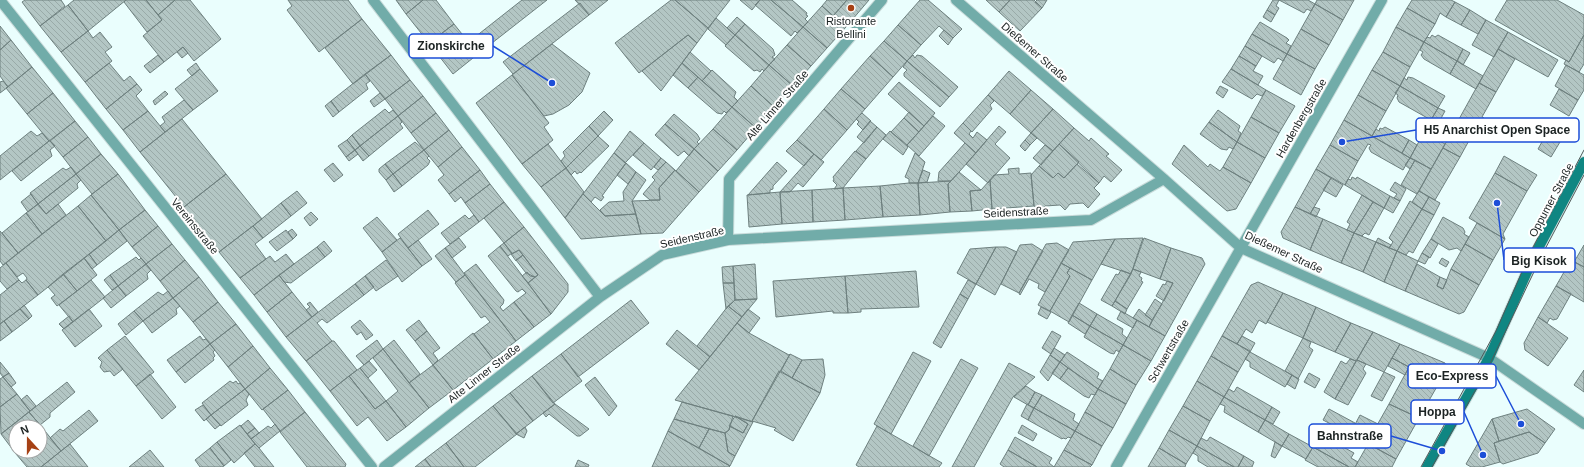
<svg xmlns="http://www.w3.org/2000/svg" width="1584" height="467" font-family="Helvetica,sans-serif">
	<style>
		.building { fill: url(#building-back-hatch); stroke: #6e807f }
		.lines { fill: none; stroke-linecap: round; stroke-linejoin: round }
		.street-casing { stroke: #c9dbda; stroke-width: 12 }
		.secondary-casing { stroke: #c9dbda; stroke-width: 12 }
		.street { stroke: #71aca9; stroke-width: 10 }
		.secondary { stroke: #0f8682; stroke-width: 10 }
		.tram { stroke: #505a5a; stroke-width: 1 }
		.poi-dot { fill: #a64115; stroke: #fff; stroke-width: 1.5 }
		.labels { text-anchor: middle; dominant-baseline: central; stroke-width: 4; stroke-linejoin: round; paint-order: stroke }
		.poi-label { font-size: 11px; fill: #1c2323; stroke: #fff }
		.street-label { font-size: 11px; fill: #1c2323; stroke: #fff }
		.leader { fill: none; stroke: #1d4ed8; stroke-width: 1.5 }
		.callout-dot { fill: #1d4ed8; stroke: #fff; stroke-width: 1.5 }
		.callout { fill: #fff; stroke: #1d4ed8; stroke-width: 1.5 }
		.callout-label { font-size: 12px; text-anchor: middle; font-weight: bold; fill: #1c2323 }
	</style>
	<defs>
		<pattern id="building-back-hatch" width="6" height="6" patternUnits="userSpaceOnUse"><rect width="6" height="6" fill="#b3c6c4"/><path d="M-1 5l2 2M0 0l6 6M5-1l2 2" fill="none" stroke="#99aaa8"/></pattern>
	</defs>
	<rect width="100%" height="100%" fill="#eafefd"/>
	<path class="building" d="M25,0h36l4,6 -25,20 -18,-24z
		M74,0h52l-38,31 -20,-26z
		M126,0h20l16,20 -15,12 -23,-30z
		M146,0h29l-17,15z
		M175,0h15l31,39 -27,22 -11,-14 -19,15 -21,-26 19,-16 -4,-5z
		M288,0h60l14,19 -43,33 -32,-42 5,-4z
		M396,0h27l-17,14z
		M423,0h13l18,24 -25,19 -23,-29z
		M522,0h25l-69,54 -6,-7 7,-6 -4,-4z
		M575,0h33l-19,15z
		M671,0h4l33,28 -11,15 -9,-8 -49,38 -24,-30z
		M675,0h55l-22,28z
		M740,0h20l-8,10z
		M760,0h11l32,27 -6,6 -2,-2 -4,5 -36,-31z
		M771,0h21l15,13 -1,2 2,1 -3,3 3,3 -5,5z
		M827,0h20l-14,16 -11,-10z
		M847,0h22l-23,27 -13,-11z
		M920,0h8l34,29 -9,9 -14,-12 -18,19 -23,-20z
		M986,0h24l-11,12z
		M1010,0h24l8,8 -22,23 -21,-19z
		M1037,0h10l-5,8 -7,-6z
		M1273,0h6l-3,6 3,2 -4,7 -8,-5z
		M1279,0h29l7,4 -4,7 -4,-2 -3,4z
		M1317,0h37l-11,20 -28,-16z
		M1412,0h39l4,2 -9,15 -6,-4 -5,11 -28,-16z
		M1507,0h50l27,15v20l-15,27 -74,-42z
		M1455,2l15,8 -9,15 -15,-8z
		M580,3l9,12 -76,59 -10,-12z
		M1315,4l28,16 -14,25 -28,-16z
		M68,5l20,26 -27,21 -21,-26z
		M822,6l24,21 -19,21 -24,-21z
		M1407,8l28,16 -11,18 -28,-15z
		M1267,10l8,5 -4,7 -8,-5z
		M1470,10l16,10 -8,14 -17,-9z
		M737,17l8,7 -10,11 -8,-7z
		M716,18l19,17 -9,10 -18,-16z
		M362,19l29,36 -38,29 -28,-36z
		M1486,20l22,12 -14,25 -22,-12z
		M1260,22l27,16 2,2 -3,3 5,3 -4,8 -35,-20z
		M454,24l24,30 -25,20 -24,-31z
		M745,24l28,25 2,6 -3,2 3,2 -6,6 -34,-30z
		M898,25l23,20 -14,16 -23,-20z
		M0,26l11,14 -11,10z
		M803,27l24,21 -16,18 -24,-21z
		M1396,27l28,15 -14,25 -27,-15z
		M1301,29l28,16 -14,24 -28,-15z
		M944,30l9,8 -5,7 -9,-9z
		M88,31l5,7 7,-6 12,15 -7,5 7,9 -27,21 -24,-30z
		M1508,32l50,28 -10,17 -50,-28z
		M1252,34l35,20 -4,7 -5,-3 -4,5 -29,-17z
		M688,35l9,8 -36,48 -19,-20z
		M735,35l34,30 -5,6 -2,-2 -2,3 -3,-2 -3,1 -29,-25z
		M1432,35l3,2 3,-2 25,14 -6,12 -33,-19 3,-5 3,1z
		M1584,35v29l-5,8 -15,-8 2,-4 3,2z
		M11,40l21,27 -24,20 -8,-11v-26z
		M884,41l23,20 -14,16 -23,-21z
		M1424,42l33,19 -7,13 -26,-15 -3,-4 2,-3 -3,-2z
		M552,44l38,29 -8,19 -13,13 -16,9 -9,2 -32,-41z
		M787,45l24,21 -18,20 -24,-21z
		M1245,46l17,10 -6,10 -17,-10z
		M183,47l5,6 -6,5 -5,-6z
		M1463,49l7,4 -7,12 -6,-4z
		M1498,49l17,10 -19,33 -17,-9z
		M690,52l21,19 -9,10 -20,-18z
		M1383,52l27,15 -10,19 -28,-16z
		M1287,54l28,15 -14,26 -28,-16z
		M158,55l6,7 -14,11 -6,-7z
		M391,55l19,25 -25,19 -20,-25z
		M913,55l2,3 2,-3 5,1 36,31 -9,10 -42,-36z
		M870,56l23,21 -28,32 -24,-20z
		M1239,56l17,10 -3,5 10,5 -5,9 -27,-16z
		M907,61l42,36 -9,10 -36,-31v-3l3,-3 -4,-3z
		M1457,61l26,15 -7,13 -26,-15z
		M109,63l15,18 6,-5 7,8 -31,25 -21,-27z
		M196,63l4,6 -8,7 -5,-6z
		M682,63l16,14 -10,11 -15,-13z
		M769,65l24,21 -19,21 -23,-21z
		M1566,65l18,10v15l-6,10 -23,-14z
		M32,67l21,26 -26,21 -21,-26z
		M200,69l18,22 -25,19 -18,-21z
		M1231,69l35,21 -4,6 -5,-2 -5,5 -30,-17z
		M712,70l24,22 -2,5 4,4 -6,6 -30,-26z
		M1372,70l28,16 -14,25 -28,-16z
		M1009,71l22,19 -21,24 -22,-19z
		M365,74l5,7 -4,3 2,5 -29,23 -8,-11z
		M512,75l37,48 -5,4 9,13 -31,24 -46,-61z
		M698,77l34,30 -6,6 -2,-2 -2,3 -5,-1 -29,-25z
		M1408,77l5,1 32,18 -7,12 -38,-22 4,-8 3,2z
		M410,80l13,16 -25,20 -13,-17z
		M3,81l5,6 -8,6v-11z
		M899,82l36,31 -11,13 -36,-32z
		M1479,83l17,9 -14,25 2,1 -5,9 -2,-1 -17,31 -17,-9z
		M137,84l5,6 -6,6 12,15 -25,19 -17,-21z
		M751,86l23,21 -18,21 -24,-21z
		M1220,86l8,4 -5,8 -7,-5z
		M1400,86l38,22 -7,12 -32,-18 -2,-4 1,-3 -3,-2z
		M841,89l24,20 -18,21 -23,-21z
		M1559,89l19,11 -9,16 -19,-11z
		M1031,90l22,19 -22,24 -21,-19z
		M1266,90l29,16 -16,27 -28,-16z
		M165,91l3,3 -13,11 -2,-4z
		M53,93l22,28 -26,20 -22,-27z
		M380,93l5,6 -11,8 -4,-6z
		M988,95l6,6 -4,4 2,4 -20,23 -9,-9z
		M1358,95l28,16 -14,25 -28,-16z
		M423,96l13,17 -25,20 -13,-17z
		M184,100l9,10 -28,22 -5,-6 5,-4 -3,-5z
		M331,101l8,11 -6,5 -8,-11z
		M732,107l24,21 -19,22 -24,-21z
		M1438,108l7,3 -7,13 -7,-4z
		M385,109l4,4 4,-3 5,6 -38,30 -8,-11z
		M824,109l23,21 -26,30 -24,-20z
		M1053,109l21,19 -21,23 -22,-18z
		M1218,110l22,16 -2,5 3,2 -4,9 -28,-20z
		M148,111l17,21 -25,20 -17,-22z
		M604,111l9,9 -15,16 -9,-10z
		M909,112l15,14 -5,6 -15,-14z
		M436,113l13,17 -25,20 -13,-17z
		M862,113l9,8 -8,9 -6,-6 2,-2 -3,-3z
		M674,114l23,20 3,5 -3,3 2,2 -5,5 -29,-25z
		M398,116l4,6 -2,2 3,4 -34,28 -9,-10z
		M933,116l12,10 -26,30 -12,-11z
		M1251,117l28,16 -14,25 -28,-16z
		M904,118l15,14 -12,13 -16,-13z
		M182,119l44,55 -42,33 -44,-55z
		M1344,120l66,38 -7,12 -32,-18 -2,-4 2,-3 -3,-1 -10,17 -28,-16z
		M75,121l13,16 -25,20 -13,-16z
		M870,121l7,6 -13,16 -7,-6z
		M1209,122l28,20 -4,7 -4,-2 -2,3 -6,-1 -21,-15z
		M963,123l8,8 -2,3 4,4 4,-6 10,8 -11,13 -22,-20z
		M665,124l29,25 -5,7 -5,-5 -6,5 -23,-21z
		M1552,124l14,8 -15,25 -13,-8z
		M589,126l9,10 -32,32 -5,-7 4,-5 -2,-4z
		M999,126l7,6 -11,12 15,14 -22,25 -22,-19z
		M877,127l9,8 -20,24 -10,-8z
		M1385,127l24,13 -7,13 -30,-17 4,-7 3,2 1,-3 2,1z
		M1074,128l15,13 2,-3 18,16 -3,2 16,14 -11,12 -7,-6 -5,7 -40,-39z
		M713,129l24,21 -19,21 -24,-22z
		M449,130l13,17 -24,20 -14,-17z
		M31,131l6,5 5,-3 7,8 -49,39v-24z
		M630,131l14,12 -19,20 -11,-10z
		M890,131l18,16 -5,8 -20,-16z
		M1424,132l21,12 -14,25 -21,-11z
		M1031,133l6,5 -7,7 -5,-5z
		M352,135l8,11 -5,4 -8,-10z
		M598,136l11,10 -28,27 -1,-1 -3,2 -2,-3 -4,4 -5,-7z
		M88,137l13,17 -25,20 -13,-17z
		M347,140l8,10 -9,7 -8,-11z
		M797,140l17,14 -10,12 -18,-15z
		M1025,140l5,5 -5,6 -5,-5z
		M1409,140l8,5 -7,13 -8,-5z
		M49,141h1l5,5 -5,4 2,6 -31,25 -9,-10z
		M415,142l9,8 -31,24 -8,-10z
		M1237,142l28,16 -14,25 -28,-16z
		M644,143l17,15 -10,12 -18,-15z
		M965,143l11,10 -25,28h-13l1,-9z
		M548,144l18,24 -25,19 -19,-23z
		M1059,144l20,18 -15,16 -6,-5 -5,5 -14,-12z
		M1045,145l8,6 -12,14 -8,-7z
		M1184,145l24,22 2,-3 10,7 3,-4 28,16 -15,26 -9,2 -55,-47z
		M1330,145l28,16 -13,24 -29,-16z
		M360,146l9,10 -6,5 -8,-11z
		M462,147l18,23 -31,24 -11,-14 6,-5 -6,-8z
		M1443,148l17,9 -25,43 -16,-9z
		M694,149l24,22 -19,21 -23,-21z
		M355,150l3,4 -9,7 -3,-4z
		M424,150l5,6 -2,2 3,3 -2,4 -26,21 -9,-12z
		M855,151l11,8 -23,29 -9,1 3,-4 -4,-4 1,-2 -1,-2z
		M614,153l12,10 -24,33 2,1 -3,4 -6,-4 -4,5 -8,-8z
		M915,153l10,9 -7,21h-9v-4l-4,-2z
		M101,154l17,20 -26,20 -16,-20z
		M814,154l10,8 -21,25 -5,-4 -8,9h-10z
		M1504,156l33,19 -10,16 -32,-18z
		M661,158l5,4 -8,8 -4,-3z
		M1410,158l5,2 -5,9 -5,-4z
		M1415,160l16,9 -14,25 -16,-9z
		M666,162l9,8 -16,18 1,12h-10l-7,-6 12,-14 -3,-3z
		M777,162l10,9 -14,15v3l-3,1v3l-22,2z
		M333,163l10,12 -9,7 -10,-12z
		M626,163l10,9 -8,12 -11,-9z
		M385,164l8,10 -7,6 -7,-8v-3z
		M1077,164l22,19 -5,5 6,6 -12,14 -5,-5 -13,1 -5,6 -5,-5 -15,1 -4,4 -7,-4 -3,-31 8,-9 14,12 5,-5 6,5z
		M71,167l5,7 -38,30 -8,-11 33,-25 3,2z
		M566,168l18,24 -19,26 -24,-31z
		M1019,168v6l12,-1 3,33 -42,3 -2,-29 4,-5 15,-1 -1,-5z
		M1316,169l15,9 -21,36 -15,-7z
		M480,170l10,14 -25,19 -4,-6 -6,5 -6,-8z
		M675,170l24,22 -36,41 -22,1 -9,-33 28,-1 -1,-12z
		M923,170l7,3 -3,9 -9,1z
		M636,172l10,8 -14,21 4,13 -31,2 -5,-6 9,-8 15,-1 -1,-9z
		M959,172l22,18 -11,1 2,20 -22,1 -2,-28z
		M1495,173l32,18 -24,43 2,5 -36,-21z
		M76,174l5,6 -4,4 1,4 -32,26 -8,-10z
		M118,174l27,36 -26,20 -28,-35z
		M226,174l36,45 -43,33 -35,-45z
		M393,174l9,12 -8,6 -8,-12z
		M1352,177l4,2 1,-2 33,19 -6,12 -39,-23 3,-6 3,1z
		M1331,178l12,7 -7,12 -13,-7z
		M990,180l2,29 -20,2 -2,-20 11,-1z
		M951,181l-3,3 2,28 -30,3 -2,-32z
		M1395,182l11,7 -6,12 -6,-3 3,-4 -7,-4z
		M909,183h9l2,32 -37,2 -3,-31z
		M490,184l14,18 -25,20 -14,-19z
		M880,186l3,31 -38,3 -2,-32z
		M843,188l2,32 -32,2 -1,-32z
		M812,190l1,32 -31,2 -2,-32z
		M297,191l10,12 -16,13 -10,-13z
		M1419,191l10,6 -7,12 -10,-7z
		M780,192l2,32 -33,3 -2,-32z
		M31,194l7,10 -10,8 -7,-10z
		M583,194l22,22 31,-2 5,20 -60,5 -16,-21z
		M91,195l28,35 -13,11 -28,-35z
		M1362,195l11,7 -19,31 -7,-3 3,-6 -3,-2z
		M1390,196l10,5 -7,12 -9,-5z
		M1429,197l11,6 -6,12 -12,-6z
		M1410,201l12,8 -25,42 -8,-3 4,-6 -4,-4z
		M504,202l20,25 -20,16 -20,-25z
		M1373,202l11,6 -15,27 -4,-2 -3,3 -8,-3z
		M281,203l10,13 -28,22 -10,-12z
		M38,204l8,10 12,-10 8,11 -24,19 -16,-21z
		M78,206l28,35 -68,54 -12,-15 1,-2 -4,-5 -6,4 -11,-14z
		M1295,207l28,12 -13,31 -27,-12 -2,-6z
		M1314,207l6,2 -4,8 -6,-3z
		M1422,209l12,6 -21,38 -4,-2 -3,4 -9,-4z
		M145,210l13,16 -26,21 -13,-17z
		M428,210l11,14 -31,24 -10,-14z
		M311,212l7,7 -8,7 -6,-8z
		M26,213l16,21 -24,19 -16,-20z
		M465,215l4,4 5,-4 5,7 -29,22 -9,-11z
		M377,217l20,23 -15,12 -19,-24z
		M1443,217l20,11 2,4 -1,2 5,3 -8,14 -4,-3 -8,2 -18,-11z
		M1323,219l31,14 -13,30 -31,-13z
		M1477,223l28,16 -12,21 -28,-16z
		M158,226l14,18 -26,20 -14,-17z
		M253,226l10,12 -8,6 11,15 -26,19 -21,-26z
		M524,227l44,57v8l-17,22 -23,-31 10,-8 -19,-25 -7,4 -8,-11z
		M292,229l5,6 -4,4 -5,-7z
		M119,230l8,11 -30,24 -8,-11z
		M286,230l7,9 -16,12 -8,-9z
		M0,231l18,22 -15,12 -3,-4z
		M1354,233l22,9 -13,30 -22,-9z
		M400,238l22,28 -20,16 -20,-30z
		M459,238l7,9 -14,11 -7,-10z
		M1143,238l-12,36 -30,-10 14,-25z
		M1144,238l27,10 -11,31 -27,-10z
		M1378,238l13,7 -2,3 -13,-6z
		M1115,239l-23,41 -31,-17 12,-21z
		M1431,239l7,5 -8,14 -8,-5z
		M418,240l14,19 -10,7 -14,-18z
		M324,241l8,10 -7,6 -8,-10z
		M1376,242l21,9 -13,31 -21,-10z
		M504,243l8,10 -4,3 -8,-10z
		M1057,243l12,7 -24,42 -7,-4 1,-4 -10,-5 -9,16 -1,-2 27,-49z
		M172,244l13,16 -25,21 -14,-17z
		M1032,244l11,7 -24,42 -18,-9 19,-39z
		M1465,244l28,16 -14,25 -28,-16z
		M1584,245v22l-10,-5z
		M500,246l51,68 -17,13 -20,-25 12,-9 -4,-4 -4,3 -2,-1 -28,-35z
		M317,247l8,10 -34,26 -7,-1 -5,-7z
		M996,247h10l11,5 -22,43 -19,-11z
		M996,247l-20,37 -19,-11 13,-24z
		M445,248l20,27 -9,7 -21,-26z
		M1171,248l31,10 3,6 -40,72 -16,-9 24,-44 -13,-4z
		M519,250l4,5 -7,6 -5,-7z
		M1397,251l21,10 -13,30 -21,-9z
		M1422,253l7,4 -4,7 -7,-3z
		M89,254l8,11 -5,4 -8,-11z
		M286,254l8,10 -40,31 -14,-17 30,-22 5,6z
		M523,255l15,20 -3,2 -9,-4 -10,-13z
		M136,257l3,3 2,-2 5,6 -28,22 -8,-11z
		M84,258l13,17 -20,16 -14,-17z
		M1442,258l7,4 -3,5 -7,-4z
		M185,260l14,17 -26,21 -13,-17z
		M386,260l12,16 -22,15 -11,-15z
		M1571,260l13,7v35l-28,-16z
		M6,263l13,17 -12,9 -7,-8v-13z
		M1061,263l9,5 -3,5 3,3 -20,35 -12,-6z
		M146,264l5,6 -4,4 1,5 -22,17 -8,-10z
		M476,264l28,36 -1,4 -3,3 3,4 11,-9 20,25 -18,14 -52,-68z
		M755,264l2,35 -22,1 -2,-34z
		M1417,264l23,13 -3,9 6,3 8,-20 28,16 -15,27 -5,2 -54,-23z
		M733,266l1,17h-11l-1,-16z
		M1070,268l22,12 -23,42 -19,-11 20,-35 -3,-3z
		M1133,269l8,3 -2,4 3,2 -1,3 2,1 -16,27 -12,-8z
		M1121,270l10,4 -19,32 -11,-6 15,-26 2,1z
		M916,271l3,36 -58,2v3l-13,1 -3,-37z
		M527,272l3,4 5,1 -7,6 -6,-7z
		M63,274l14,17 -20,15 -6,-8 4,-3 -7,-8z
		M110,275l8,11 -6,4 -8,-10z
		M279,275l13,17 -25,20 -13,-17z
		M465,275l51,66 -23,18 -19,-25 16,-12 -5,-6 -4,2 -26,-35z
		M365,276l9,11 -10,8 -9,-11z
		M845,276l3,37h-15v-2l-57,6 -3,-36z
		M199,277l19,25 -25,20 -20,-24z
		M1440,277l7,3 -4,9 -6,-3z
		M19,280l3,3 4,-3 12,15 -38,29v-29z
		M91,280l14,17 -32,25 -14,-17z
		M968,280l8,4 -8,15 -8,-5z
		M1167,281l6,2 -9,18 -8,-5 7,-12 2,1z
		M1258,282l25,11 -17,31 -7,-4 -7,13 -6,-4 -9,15 -15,-8 29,-51z
		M723,283h11l1,17 -9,9z
		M355,284l9,11 -37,28 -5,-4 -5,4 15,18 -26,20 -20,-24z
		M118,286l8,10 -15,12 -8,-10z
		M1556,286l15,8 -14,25 -4,1 -3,-2 -3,5 -9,-6z
		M168,291l5,7 -30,23 -9,-10 24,-19 5,3z
		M292,292l20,25 -26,20 -19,-25z
		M1283,293l33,14 -13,31 -36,-16z
		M960,294l8,5 -27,49 -8,-5z
		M173,298l7,8 -4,3 1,5 -25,19 -9,-12z
		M757,299l-15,18 -14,-11 7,-6z
		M1155,299l7,5 -10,16 -7,-5z
		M631,300l18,23 -71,54 -17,-23z
		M1115,301l12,8 -2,5 -13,-8z
		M218,302l18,22 -26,20 -17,-22z
		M310,302l8,10 -6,5 -6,-7 4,-3 -3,-3z
		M1079,303l18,11 -7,12 -18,-11z
		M24,305l8,11 -3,3 -9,-10z
		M728,306l14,11 -32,40 -13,-11z
		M1041,307l10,5 -4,7 -9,-5z
		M1316,307l35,16 -16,29 -32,-14z
		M20,309l9,10 -17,13 -8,-11z
		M89,309l13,17 -27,21 -13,-17z
		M748,309l12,9 -11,15 -12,-10z
		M1139,309l13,11 -3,7 -16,-9z
		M134,311l9,10 -17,14 -8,-11z
		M1121,311l16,9 -4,8 -16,-9z
		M1097,314l26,15 -1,5 5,4 -4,7 -33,-19z
		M1072,315l18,11 -5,8 -17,-11z
		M69,316l4,6 -9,7 -5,-5z
		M1538,317l30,21 -20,28 -23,-16 -1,-7z
		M360,320l13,15 -7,5 -5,-8 -4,3 -6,-8z
		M419,320l8,11 -12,10 -9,-11z
		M1137,320l28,16 -14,25 -28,-16z
		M4,321l8,11 -12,9v-17z
		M737,323l12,10 40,22 1,-1 -38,67 1,1 -78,-22z
		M1351,323l22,9 -17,29 -21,-9z
		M236,324l17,22 -25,21 -18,-23z
		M1090,326l33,19 -4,7 -3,-2 -2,4 -4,-1 -26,-16z
		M677,330l33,27 -11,13 -33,-26z
		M427,331l13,17 -7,5 5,7 -5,5 -18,-24z
		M1052,331l9,5 -10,18 -9,-6z
		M1373,332l27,12 -16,28 -27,-12z
		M473,333l20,26 -40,31 -20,-25z
		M125,336l29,36 -18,14 -29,-36z
		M200,336l3,4 3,-1 4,5 -34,28 -9,-12z
		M1222,336l28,15 -12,21 -27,-16z
		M1242,336l13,7 -5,9 -13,-8z
		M1303,338l8,4 -2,5 4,3 -15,29 -13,-8z
		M377,340l6,9 -19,16 -8,-9z
		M394,340l26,34 -11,9 -26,-34z
		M332,341h2l23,29 -27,21 -24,-30z
		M210,344l5,6 -2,2 2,4 -2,2 1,2 -29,23 -9,-11z
		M1400,344l45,19 2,6 -28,49 -30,-14 20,-37 -17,-9z
		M1123,345l28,16 -15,24 -26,-16z
		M253,346l17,22 -25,21 -17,-22z
		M1054,348l11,7 -5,7 -10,-7z
		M383,349l46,59 -23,19 -20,-26 12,-10 -25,-33z
		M107,350l16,19 -9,7 -4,-5 -6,1 -4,-5 2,-5 -4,-4z
		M913,352l18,9 -40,73 -17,-10z
		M1067,352l32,21 -2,5 6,3 -5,8 -38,-27z
		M1250,352l42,23 -7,12 -35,-20v-5l-5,-3z
		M561,354l21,27 -29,22 -21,-27z
		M790,354l12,6 -10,18 -11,-7z
		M1050,355l10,7 -12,19 -8,-9z
		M1211,356l27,16 -14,25 -27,-16z
		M1392,358l17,9 -4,8 -17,-9z
		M823,359l2,16 -5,18 -28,-15 10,-18z
		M961,359l17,9 -49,88 -16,-10z
		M1350,359l6,2 -21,38 -11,-7 17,-31 5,3z
		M1357,360l9,4 -3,5 3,4 -18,32 -13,-6z
		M369,361l8,9 -9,8 -8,-10z
		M0,362l9,11 -6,4 -3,-4z
		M1060,362l8,6 -8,11 -8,-6z
		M1009,363l26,14 -22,20 -39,70h-22z
		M433,365l20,25 -24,18 -20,-25z
		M270,368l18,22 -26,20 -17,-21z
		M360,368l26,33 -11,8 -26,-33z
		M1068,368l30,21 -3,6 -4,-1 -2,4 -5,-2 -24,-17z
		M1110,369l26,16 -10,19 -28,-15z
		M1584,370v22l-10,-7z
		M779,371l41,22 -27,48 -19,-11 2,-2 -24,-7z
		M1384,372l11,5 -13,24 -11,-5z
		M9,373l7,10 -5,4 -8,-10z
		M1309,373l11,6 -5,9 -11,-6z
		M150,374l26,33 -14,12 -26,-33z
		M1292,375l7,4 -4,10 -8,-5z
		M349,376l26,33 11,-8 20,26 -19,14 -19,-24 -11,9 -27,-35z
		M532,376l23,28 -22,17 -23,-28z
		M3,377l14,17 -17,13v-28z
		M595,377l22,29 -8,10 -24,-31z
		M230,381l3,2 3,-2 2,3 2,-1 5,6 -34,26 -9,-12z
		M1197,381l27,16 -14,24 -27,-15z
		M67,382l8,10 -25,21v4l-10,8 -11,-13z
		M1026,386l9,6 -7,13 -14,-8z
		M1237,387l35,20 -7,13 -41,-23 5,-8 5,3z
		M245,389l4,5 -3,6 2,5 -27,21 -10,-11z
		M1098,389l28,15 -13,24 -28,-16z
		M288,390l17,22 -25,19 -17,-22z
		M1035,392l7,3 -8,13 -6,-3z
		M510,393l23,28 -17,13 -23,-28z
		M17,394l13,17 -29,23 -1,-27z
		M27,395l9,11 -6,5 -9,-11z
		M1042,395l33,19 -2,6 6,4 -4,7 -41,-23z
		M1224,397l41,23 -7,12 -34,-20 1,-6 -5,-2z
		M682,402l51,14 -4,14 -4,3 -51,-14z
		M555,404l34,25 -9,7h-3l-28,-22 -3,3 -3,-4z
		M1027,404l7,4 -6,12 -7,-4z
		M1389,404l30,14 -23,41 -29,-16z
		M203,405l8,10 -7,6 -9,-11z
		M493,406l24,28 -42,33h-11l-18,-24z
		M1183,406l27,15 -13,25 -28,-16z
		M1272,407l8,5 -7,12 -8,-4z
		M1034,408l41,23 -4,7 -3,-1 -2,2 -3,-1 -1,1 -34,-19z
		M1329,409l26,14 -5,11 -27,-14z
		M1527,409l28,20 -10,14 -16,-11 -30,9 -7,-22z
		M89,410l9,11 -37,30 -11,-13 10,-9 3,2z
		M29,412l16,19 -5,4v-8h-24v24h4l-4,3 -15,-20z
		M305,412l41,52 -1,3h-38l-27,-35z
		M1085,412l28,16 -11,18 -27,-15z
		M211,415l9,10 -5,4 -9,-10z
		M1360,415l18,9 -11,19 -17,-9z
		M735,416l18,6 -18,34 -7,-4 -3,-19 4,-3 1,-4 13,7 5,-9z
		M735,416l13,8 -5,9 -14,-7z
		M674,419l35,10 -10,19 -31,-17z
		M1492,419l7,22 -5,2 6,19 -18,5h-11l-5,-3z
		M248,420l7,8 -8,6 -6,-8z
		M1265,420l24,14 -7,12 -24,-14z
		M275,424l5,7 -21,17 -8,-9 17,-13 3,2z
		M240,425l15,19 -21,19 -17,-21z
		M1022,425l15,9 -4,7 -15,-8z
		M877,426l65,37 -3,4h-80l-3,-2z
		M525,427l2,4 -3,7 -8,-4z
		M255,428l4,5 -8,6 -4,-5z
		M709,429l16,4 3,19 7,4 -5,10 -31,-18z
		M1169,430l28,16 -11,18 -27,-16z
		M45,431l16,20 -20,16h-14l-11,-13 4,-3h20v-16z
		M668,431l62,35 -1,1h-77z
		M1075,431l27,15 -10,19 -28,-15z
		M1529,432l16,11 -7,10 -35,11 -3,-2 -6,-19z
		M1289,434l24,13 -7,12 -24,-13z
		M1320,434l34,19 -3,5 7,4 -3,5h-6l-36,-20z
		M1015,437l37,21 -3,5 5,4h-17l-29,-17z
		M1210,437l34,19 -6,11h-4l-37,-21 4,-8 6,3z
		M217,442l14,18 -7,6 -14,-18z
		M1275,442l7,4 -7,12 -4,-2z
		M446,443l18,24h-33l-6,-8z
		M70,444l18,23h-47l20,-16z
		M255,444l4,4 15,19h-19l-11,-14z
		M1368,444l28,15 -4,8h-37z
		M1197,446l37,21h-26l-10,-6v-5l-5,-3z
		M1313,447l36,20h-31l-13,-7z
		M210,448l14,18 -2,1h-22l-5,-7z
		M1159,448l27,16 -1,3h-37z
		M150,450l14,17h-35z
		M1008,450l29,17h-33l-4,-3z
		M1064,450l28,15 -2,2h-36z
		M1244,456l10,6 -2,5h-14z
		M425,459l6,8h-16z
		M578,460l11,5 -1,2h-13z"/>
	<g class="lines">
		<g class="street-casing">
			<path id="street" d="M0,0l372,467
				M373,0l227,297
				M956,0l208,179 77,69 248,110 95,66
				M728,240l1,-61 153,-179
				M384,467l216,-170 62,-42 66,-15 363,-20 73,-41
				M1116,467l266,-467"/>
		</g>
		<g class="secondary-casing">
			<path id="secondary" d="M1427,467l62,-109 45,-102 50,-94"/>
		</g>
		<use href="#street" class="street"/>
		<use href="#secondary" class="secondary"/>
		<path class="tram" d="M1421,467l75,-136 36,-82 52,-99
			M1432,467l56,-99 55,-115 41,-78"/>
	</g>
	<circle class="poi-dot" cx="851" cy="8" r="4"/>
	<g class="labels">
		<g class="poi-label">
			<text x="851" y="21">Ristorante<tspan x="851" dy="13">Bellini</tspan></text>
		</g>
		<g class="street-label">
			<text transform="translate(1035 52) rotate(41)">Dießemer Straße</text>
			<text transform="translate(777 105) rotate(-49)">Alte Linner Straße</text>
			<text transform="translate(1301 118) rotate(-60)">Hardenbergstraße</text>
			<text transform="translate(1551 200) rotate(-62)">Oppumer Straße</text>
			<text transform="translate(1016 212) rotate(-3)">Seidenstraße</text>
			<text transform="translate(195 226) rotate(51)">Vereinsstraße</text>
			<text transform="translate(692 237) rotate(-13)">Seidenstraße</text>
			<text transform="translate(1284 252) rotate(25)">Dießemer Straße</text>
			<text transform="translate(1168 351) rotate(-60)">Schwertstraße</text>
			<text transform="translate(484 373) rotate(-38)">Alte Linner Straße</text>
		</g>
	</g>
	<path class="leader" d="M552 83L493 46M1342 142L1416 130M1497 203L1504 260M1521 424L1496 376M1483 455L1464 412M1442 451L1391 436"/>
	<g class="callout-dot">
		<circle cx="552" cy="83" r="4"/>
		<circle cx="1342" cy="142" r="4"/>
		<circle cx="1497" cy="203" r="4"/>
		<circle cx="1521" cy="424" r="4"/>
		<circle cx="1483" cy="455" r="4"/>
		<circle cx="1442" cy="451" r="4"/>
	</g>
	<g class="callout">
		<rect x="409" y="34" width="84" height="24" rx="4"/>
		<rect x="1416" y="118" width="163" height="24" rx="4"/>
		<rect x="1504" y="248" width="71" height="24" rx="4"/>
		<rect x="1408" y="364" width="88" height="24" rx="4"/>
		<rect x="1411" y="400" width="53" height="24" rx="4"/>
		<rect x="1309" y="424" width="82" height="24" rx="4"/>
	</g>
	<g class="callout-label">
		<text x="451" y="50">Zionskirche</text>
		<text x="1497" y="134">H5 Anarchist Open Space</text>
		<text x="1539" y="265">Big Kisok</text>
		<text x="1452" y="380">Eco-Express</text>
		<text x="1437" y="416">Hoppa</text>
		<text x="1350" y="440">Bahnstraße</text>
	</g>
	<g transform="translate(28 439) rotate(339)"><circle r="19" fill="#ffffff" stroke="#a4a7a7"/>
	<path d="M0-3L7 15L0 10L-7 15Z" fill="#a64115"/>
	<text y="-6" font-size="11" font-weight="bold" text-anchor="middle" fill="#1c2323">N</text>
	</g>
</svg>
